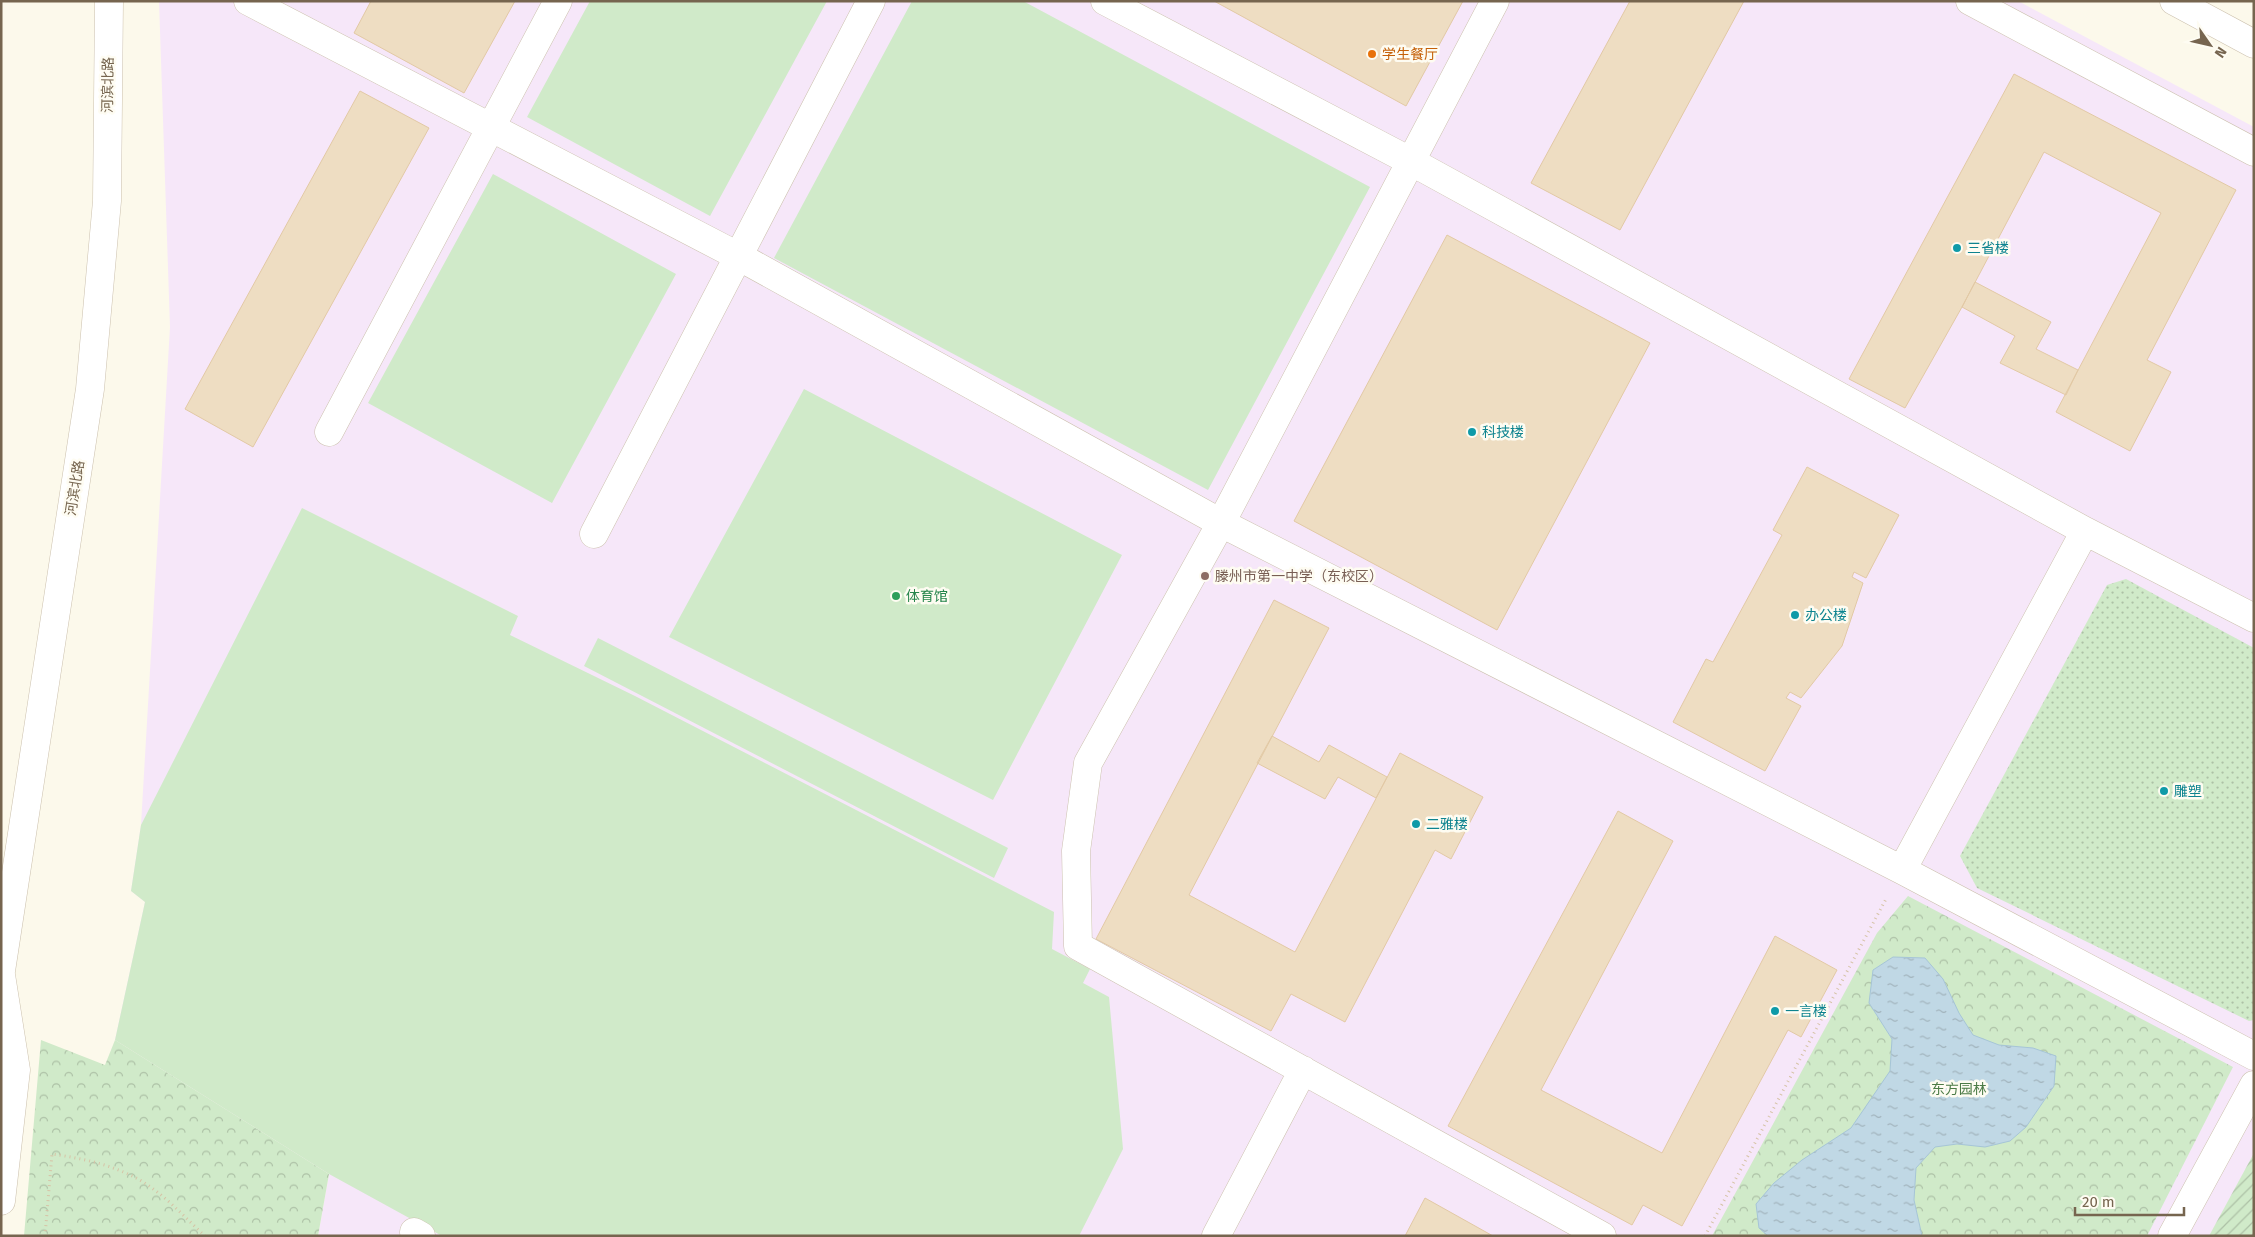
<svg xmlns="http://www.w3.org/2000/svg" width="2255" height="1237" font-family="'Fira Sans','Noto Sans SC',sans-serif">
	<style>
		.education { fill: #f6e7f9 }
		.grass { fill: url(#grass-dots) }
		.forest { fill: url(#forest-crowns) }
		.garden { fill: url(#garden-furrows) }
		.pitch { fill: #d0eac9 }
		.water { fill: url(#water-ripples); stroke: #a6c5d7 }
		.building { fill: #eeddc2; stroke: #e2c9a5 }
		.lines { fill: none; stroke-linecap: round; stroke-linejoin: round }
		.minor-casing { stroke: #ccc1ae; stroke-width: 29 }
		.path { stroke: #d6c3a6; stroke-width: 3; stroke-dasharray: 1 4; stroke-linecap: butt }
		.minor { stroke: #fff; stroke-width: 28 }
		.food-dot { fill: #e8710a; stroke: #fefcf2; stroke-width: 2 }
		.culture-dot { fill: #0f9aa8; stroke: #fefcf2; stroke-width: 2 }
		.education-dot { fill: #8d6e63; stroke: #fefcf2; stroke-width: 2 }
		.leisure-dot { fill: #2e9e5b; stroke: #fefcf2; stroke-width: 2 }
		.labels { text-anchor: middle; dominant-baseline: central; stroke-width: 5; stroke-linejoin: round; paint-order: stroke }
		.food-label { font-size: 14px; fill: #c56008; stroke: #fefcf2; text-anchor: start }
		.street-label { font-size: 14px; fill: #76654f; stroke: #fefcf2 }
		.culture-label { font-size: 14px; fill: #0d838f; stroke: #fefcf2; text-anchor: start }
		.education-label { font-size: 14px; fill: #785e54; stroke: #fefcf2; text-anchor: start }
		.leisure-label { font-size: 14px; fill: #27864d; stroke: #fefcf2; text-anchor: start }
		.park-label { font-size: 14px; fill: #4c7b47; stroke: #fefcf2 }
	</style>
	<defs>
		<pattern id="grass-dots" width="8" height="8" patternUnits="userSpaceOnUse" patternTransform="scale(1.25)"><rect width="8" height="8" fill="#d0eac9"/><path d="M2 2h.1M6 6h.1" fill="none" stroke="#adc1a6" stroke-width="1.8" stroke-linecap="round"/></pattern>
		<pattern id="forest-crowns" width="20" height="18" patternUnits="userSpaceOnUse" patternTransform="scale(1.25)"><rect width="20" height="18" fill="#d0eac9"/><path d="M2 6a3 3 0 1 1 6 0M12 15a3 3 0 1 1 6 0" fill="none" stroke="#adc1a6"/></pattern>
		<pattern id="garden-furrows" width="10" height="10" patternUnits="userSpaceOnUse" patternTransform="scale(1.25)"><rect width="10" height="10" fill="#d0eac9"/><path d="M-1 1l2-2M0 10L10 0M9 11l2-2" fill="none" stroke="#adc1a6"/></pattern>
		<pattern id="water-ripples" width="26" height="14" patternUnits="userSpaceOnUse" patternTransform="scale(1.25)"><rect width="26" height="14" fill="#c0d8e5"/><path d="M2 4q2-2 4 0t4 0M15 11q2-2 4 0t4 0" fill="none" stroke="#a1b3bc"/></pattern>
	</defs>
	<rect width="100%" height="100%" fill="#fcf9eb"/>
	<path class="education" d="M159,1h1859l236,126v1109h-1936l11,-62 -214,-134 30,-138 -14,-11 10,-66 29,-498z"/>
	<path class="grass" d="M2126,579l128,69v372l-5,1 -272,-133 -17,-32 147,-271z"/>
	<path class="forest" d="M1908,896l325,171 -86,169h-435l165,-303z
		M41,1040l64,25 10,-25 214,134 -11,62h-294z"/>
	<path class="garden" d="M2254,1153v83h-45z"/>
	<path class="pitch" d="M590,1h237l-117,215 -183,-99z
		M912,1h111l347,186 -162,303 -434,-232z
		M493,174l183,100 -124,229 -184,-100z
		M804,389l318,166 -129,245 -324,-163z
		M302,508l216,108 -8,19 125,61 419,216 -2,37 38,20 -7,14 26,14 14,152 -44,87h-637l-113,-62 -214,-134 30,-138 -14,-11 10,-66z
		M598,638l410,210 -14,30 -410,-212z"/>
	<path class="water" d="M1893,957l32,1 18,21 16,34 14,22 26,10 34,3 23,8 -2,30 -28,41 -16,14 -25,6 -28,-3 -22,3 -19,21 -2,32 8,36h-154l-9,-8 -3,-24 18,-21 28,-23 49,-32 39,-57 2,-32 -23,-36 4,-33z"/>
	<path class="building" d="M371,1h144l-51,92 -110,-60z
		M1214,1h249l-57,105z
		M1630,1h114l-124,229 -89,-47z
		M2014,74l222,116 -89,170 24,12 -41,79 -74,-39 105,-199 -117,-61 -82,155 -57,101 -56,-29z
		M360,91l69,37 -176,319 -68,-38z
		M1447,235l203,108 -153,287 -203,-109z
		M1975,282l76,40 -15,27 42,21 -12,25 -66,-32 15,-27 -53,-29z
		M1807,467l92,48 -33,63 -12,-6 -2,5 11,6 -21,63 -41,52 -11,-6 -4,6 15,8 -36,65 -92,-49 33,-63 7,3 69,-127 -9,-5z
		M1274,600l55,28 -140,267 106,57 105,-199 83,44 -32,62 -16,-9 -90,172 -54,-28 -20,37 -175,-92z
		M1272,736l47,26 10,-17 58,32 -11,21 -38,-21 -13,22 -68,-36z
		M1618,811l55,30 -132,249 121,63 113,-217 62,34 -36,67 -13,-7 -106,196 -39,-21 -11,20 -184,-99z
		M1425,1198l68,38h-88z"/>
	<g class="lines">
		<g class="minor-casing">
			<path id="minor" d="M248,1l490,255 483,267 681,347 352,186
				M1105,1l307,161 673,369 169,87
				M1495,1l-274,522 -133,240 -12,88 2,95 524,290
				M1970,1l284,151
				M2174,1l80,43
				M329,432l229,-431
				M594,534l277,-533
				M1902,870l183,-339
				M1,971l89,-582 17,-188 2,-200
				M1,975l15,95 -15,131
				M414,1232l7,4
				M1216,1236l87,-166
				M2172,1236l82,-151"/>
		</g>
		<path class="path" d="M45,1236l7,-82c27,4 53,9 78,21 29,13 52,40 75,61
			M1705,1236l181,-337"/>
		<use href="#minor" class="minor"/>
	</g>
	<circle class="food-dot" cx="1372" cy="54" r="5"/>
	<g class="culture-dot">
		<circle cx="1957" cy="248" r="5"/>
		<circle cx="1472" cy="432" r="5"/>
		<circle cx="1795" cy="615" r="5"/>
		<circle cx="2164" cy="791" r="5"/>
		<circle cx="1416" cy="824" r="5"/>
		<circle cx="1775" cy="1011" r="5"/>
	</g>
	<circle class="education-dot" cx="1205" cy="576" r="5"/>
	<circle class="leisure-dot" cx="896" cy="596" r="5"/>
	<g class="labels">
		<g class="food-label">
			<text x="1382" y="54">学生餐厅</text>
		</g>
		<g class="street-label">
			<text transform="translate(108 85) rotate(-89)">河滨北路</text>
			<text transform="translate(75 488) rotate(-81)">河滨北路</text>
		</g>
		<g class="culture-label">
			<text x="1967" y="248">三省楼</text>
			<text x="1482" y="432">科技楼</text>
			<text x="1805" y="615">办公楼</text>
			<text x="2174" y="791">雕塑</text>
			<text x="1426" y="824">二雅楼</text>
			<text x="1785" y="1011">一言楼</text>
		</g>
		<g class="education-label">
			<text x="1215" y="576">滕州市第一中学（东校区）</text>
		</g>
		<g class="leisure-label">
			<text x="906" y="596">体育馆</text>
		</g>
		<g class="park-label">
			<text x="1959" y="1089">东方园林</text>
		</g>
	</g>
	<rect width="2255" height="1237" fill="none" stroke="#76654f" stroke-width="5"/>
	<g transform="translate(2210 45) rotate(124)" stroke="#fefcf2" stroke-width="4" paint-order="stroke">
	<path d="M0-4L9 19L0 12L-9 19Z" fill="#76654f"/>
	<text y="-8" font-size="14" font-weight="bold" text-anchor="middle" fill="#76654f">N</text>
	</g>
	<path d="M2075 1207v8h109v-8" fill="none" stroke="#76654f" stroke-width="2.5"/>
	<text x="2082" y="1207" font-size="15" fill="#76654f" stroke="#fefcf2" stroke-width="4" paint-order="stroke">20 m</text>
</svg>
